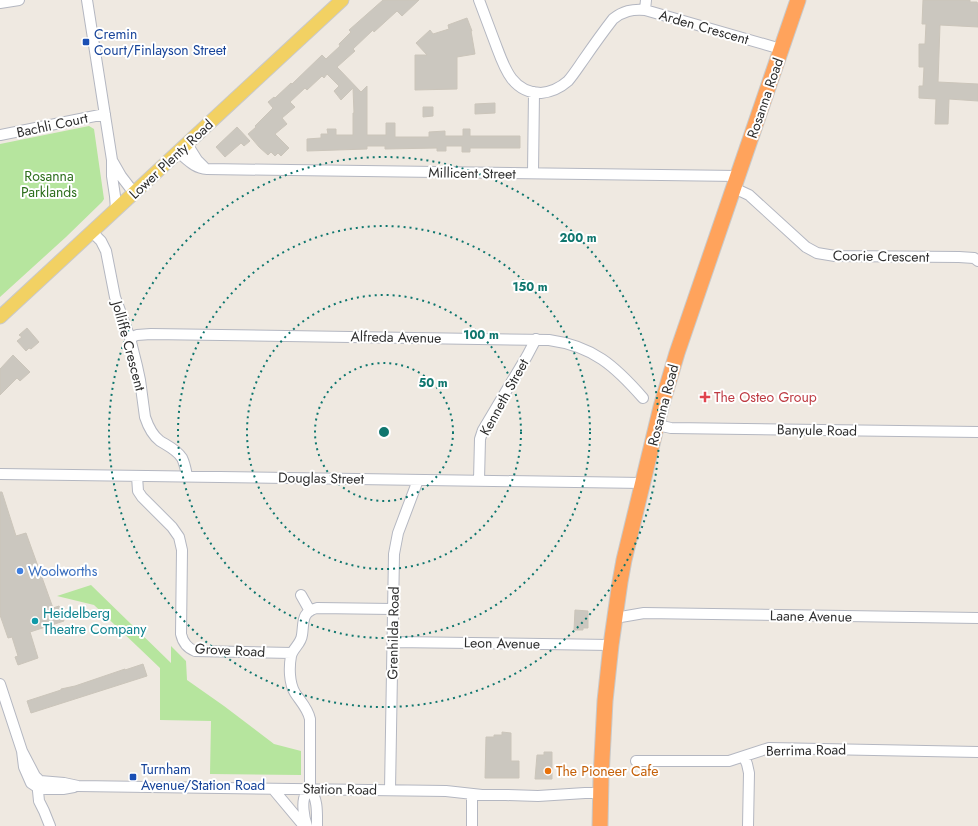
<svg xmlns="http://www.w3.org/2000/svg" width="978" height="826" font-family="Jost,sans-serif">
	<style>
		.green { fill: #b6e59e }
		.building { fill: #cbc7bf; stroke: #cbc5ba }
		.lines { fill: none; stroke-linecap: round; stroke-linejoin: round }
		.minor-casing { stroke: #b4b7c1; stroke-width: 12 }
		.major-casing { stroke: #c9c9c9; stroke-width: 15 }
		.highway-casing { stroke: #c9c9c9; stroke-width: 17 }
		.minor { stroke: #fff; stroke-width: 10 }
		.major { stroke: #f2d163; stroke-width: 13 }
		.highway { stroke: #ffa35c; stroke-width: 15 }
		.ring { fill: none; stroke: #0f766e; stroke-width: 2; stroke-dasharray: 2 4 }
		.transit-dot { fill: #1a4fb4; stroke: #fff; stroke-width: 1.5 }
		.health-dot { fill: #e0444e; stroke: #fff; stroke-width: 1.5 }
		.shop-dot { fill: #3f7fe0; stroke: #fff; stroke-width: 1.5 }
		.culture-dot { fill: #0f9aa8; stroke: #fff; stroke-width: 1.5 }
		.food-dot { fill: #e8710a; stroke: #fff; stroke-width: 1.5 }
		.labels { text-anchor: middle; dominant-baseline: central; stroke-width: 4; stroke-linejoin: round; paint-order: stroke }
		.street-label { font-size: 14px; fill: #2e2e2e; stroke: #fff }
		.transit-label { font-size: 14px; fill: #164399; stroke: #fff; text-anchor: start }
		.park-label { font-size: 14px; fill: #2c6e1b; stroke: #fff }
		.health-label { font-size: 14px; fill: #be3a42; stroke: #fff; text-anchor: start }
		.shop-label { font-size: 14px; fill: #366cbe; stroke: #fff; text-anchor: start }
		.culture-label { font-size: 14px; fill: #0d838f; stroke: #fff; text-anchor: start }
		.food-label { font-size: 14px; fill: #c56008; stroke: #fff; text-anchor: start }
		.centre { fill: #0f766e; stroke: #fff; stroke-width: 2 }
		.ring-label { font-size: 12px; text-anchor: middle; font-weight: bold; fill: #0f766e; stroke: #fff; stroke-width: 4; stroke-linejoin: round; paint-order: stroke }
	</style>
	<rect width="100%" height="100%" fill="#efe9e1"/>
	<path class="green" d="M89,126l5,3 10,70 -2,3 -36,35 -66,60v-153z
		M91,585l80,78v-17l15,15 1,19 37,26 50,38 27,7v24l-91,-1 1,-53 -51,-1v-52l-66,-63 -37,-9z"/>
	<path class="building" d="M383,0h36l-17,16 -5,-5 -23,21 -1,-2 -20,19 2,2 -18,16 24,25 6,-6v49h19v-12h9v14h34v-5l16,-1v5h18v-7h7v7h50v12h-50v4h-8v-6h-16v5h-9v-3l-52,1v-3h-18v3l-60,2v-12l14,-1v-4h7l-1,-5h9v6h17v-22h1l-1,-25 -12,12 -7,-9 5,-5 -12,-12 -3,4 -2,-2 -15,14 -2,-2 -15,14 5,5 -13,11 5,6 -12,10 14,14 -8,8 -3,-3 -3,3 -4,-4 -3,3 -9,-8 -11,-13 8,-7 -1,-1 18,-18 -5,-6 6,-5 1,1 16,-15 1,1 30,-29 4,4 14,-13 -1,-2 12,-12 -2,-2z
		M923,0h47v2h7l1,2v23l-38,-2 -2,57 40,2v17l-29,-2 -1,25h-13l1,-25 -17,-1v-12h4l1,-19h-5v-23h6l1,-20h-4z
		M467,18l5,13h-1l4,23 -18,3v32l-42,1v-35h12l-11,-12 14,-13 3,4 16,-5 -1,-4z
		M495,103v10l-20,1v-10z
		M423,107h10v9l-10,1z
		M237,127l13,14 -6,5 -3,-3 -16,14 -9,-10z
		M27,328l12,14 -8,7 -2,-1 -3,3 -9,-10 5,-4 -3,-2z
		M13,355l17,17 -10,9 -3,-3 -17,17v-26z
		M0,492h2l14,44 10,-3 27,75 6,-2 5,15 -34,11 8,26 -20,7 -3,-8 3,-1 -6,-19 -4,1 -8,-23z
		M575,610l13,1v17h-5v2h-9z
		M143,664l4,12 -116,37 -4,-12 34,-11v-1l14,-3 50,-17v1z
		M502,732l9,1v28h8v17h-34l1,-41h8v-2h8z
		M544,752h8v27h-17l2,-24h7z"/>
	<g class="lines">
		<g class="minor-casing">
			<path id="minor" d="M87,0l25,160v16l3,20 1,14
				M479,0c5,13 10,27 15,40 9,23 16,53 47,53 10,-1 19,-5 27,-12 6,-7 11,-15 16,-22 9,-13 19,-27 29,-40 10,-8 19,-10 32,-9l136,39
				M0,3l19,-3
				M645,10l1,-10
				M0,135l105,-21
				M187,144l10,16 7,7
				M178,152c10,8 16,16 29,17l531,7
				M113,162l8,14 13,17
				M533,173l1,-81
				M734,188l15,7 57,52 11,6 18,3 124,1 15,1 4,3
				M92,232l9,9 5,10 9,46 15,41 7,28 3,14 5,37c3,9 7,18 15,24 8,5 17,9 22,17 3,6 4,13 5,18
				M130,338l7,-3 14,-1 398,6c44,6 66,26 94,58
				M657,425l14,3 307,4
				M0,474l643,9
				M137,476l1,15 4,6 30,30 7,10 3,13 -1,84c2,9 6,14 14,17l97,2
				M479,480l1,-41 3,-9 44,-74 9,-17
				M301,595l9,16
				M615,618l29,-5 334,5
				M393,642l218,3
				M0,684l22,67 2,16 7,16 6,4 9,2h17l11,-2
				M22,751l13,25 5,5 24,2 14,3 368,5 36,4h24l32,1 47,-3h16
				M744,757l3,7 2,9 -1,53
				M636,761h93l40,-13 209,4
				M43,784l-5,7 1,10 5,10 6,15
				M273,789l31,37
				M390,790l4,-236 4,-21 20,-53
				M307,826c-3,-8 -6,-25 -1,-32 1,-2 3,-4 4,-5
				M317,826c0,-13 1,-27 -7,-37v-70c-2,-10 -9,-17 -15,-26 -6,-10 -6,-26 -4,-37 2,-8 10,-12 11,-21 2,-13 -1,-23 15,-27l76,1
				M472,826v-32"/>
		</g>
		<g class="major-casing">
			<path id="major" d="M0,317l342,-317"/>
		</g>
		<g class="highway-casing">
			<path id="highway" d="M600,826l1,-48 4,-77 6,-56 9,-63 4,-22 37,-153 16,-54 121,-353"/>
		</g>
		<use href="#minor" class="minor"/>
		<use href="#major" class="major"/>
		<use href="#highway" class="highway"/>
	</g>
	<g class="ring">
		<circle cx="384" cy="432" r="69"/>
		<circle cx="384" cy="432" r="137"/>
		<circle cx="384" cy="432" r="206"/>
		<circle cx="384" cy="432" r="275"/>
	</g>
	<g class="transit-dot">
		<rect x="82" y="38" width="8" height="8" rx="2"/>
		<rect x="129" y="773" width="8" height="8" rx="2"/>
	</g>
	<path class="health-dot" d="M703 391h4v4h4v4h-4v4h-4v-4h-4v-4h4z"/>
	<circle class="shop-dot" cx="20" cy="571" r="4"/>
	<circle class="culture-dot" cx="35" cy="621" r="4"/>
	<circle class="food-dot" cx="548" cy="771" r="4"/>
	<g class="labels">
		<g class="street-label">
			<text transform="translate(704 27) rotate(16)">Arden Crescent</text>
			<text transform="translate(765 98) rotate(-71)">Rosanna Road</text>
			<text transform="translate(52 125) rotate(-12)">Bachli Court</text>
			<text transform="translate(171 159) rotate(-43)">Lower Plenty Road</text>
			<text transform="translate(472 173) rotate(1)">Millicent Street</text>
			<text transform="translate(881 256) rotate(1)">Coorie Crescent</text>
			<text transform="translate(396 337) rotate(1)">Alfreda Avenue</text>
			<text transform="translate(129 346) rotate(75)">Jolliffe Crescent</text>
			<text transform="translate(504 397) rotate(-61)">Kenneth Street</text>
			<text transform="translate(663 405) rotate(-75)">Rosanna Road</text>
			<text transform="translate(817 430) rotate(1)">Banyule Road</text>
			<text transform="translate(321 478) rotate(1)">Douglas Street</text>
			<text transform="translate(811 616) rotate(1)">Laane Avenue</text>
			<text transform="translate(393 633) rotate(-89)">Grenhilda Road</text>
			<text transform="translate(502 643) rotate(1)">Leon Avenue</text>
			<text transform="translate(230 650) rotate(3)">Grove Road</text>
			<text transform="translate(806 750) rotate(-1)">Berrima Road</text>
			<text transform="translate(340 789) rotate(1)">Station Road</text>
		</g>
		<g class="transit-label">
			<text x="94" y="34">Cremin<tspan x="94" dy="16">Court/Finlayson Street</tspan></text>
			<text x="141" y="769">Turnham<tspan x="141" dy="16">Avenue/Station Road</tspan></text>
		</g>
		<g class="park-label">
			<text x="49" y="176">Rosanna<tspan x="49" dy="16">Parklands</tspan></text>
		</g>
		<g class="health-label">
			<text x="714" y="397">The Osteo Group</text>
		</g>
		<g class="shop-label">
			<text x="28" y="571">Woolworths</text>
		</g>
		<g class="culture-label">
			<text x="43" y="613">Heidelberg<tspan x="43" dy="16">Theatre Company</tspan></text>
		</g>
		<g class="food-label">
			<text x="556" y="771">The Pioneer Cafe</text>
		</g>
	</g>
	<circle cx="384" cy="432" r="6" class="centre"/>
	<g class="ring-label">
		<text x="578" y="242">200 m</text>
		<text x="530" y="291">150 m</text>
		<text x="481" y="339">100 m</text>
		<text x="433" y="387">50 m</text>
	</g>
</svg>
